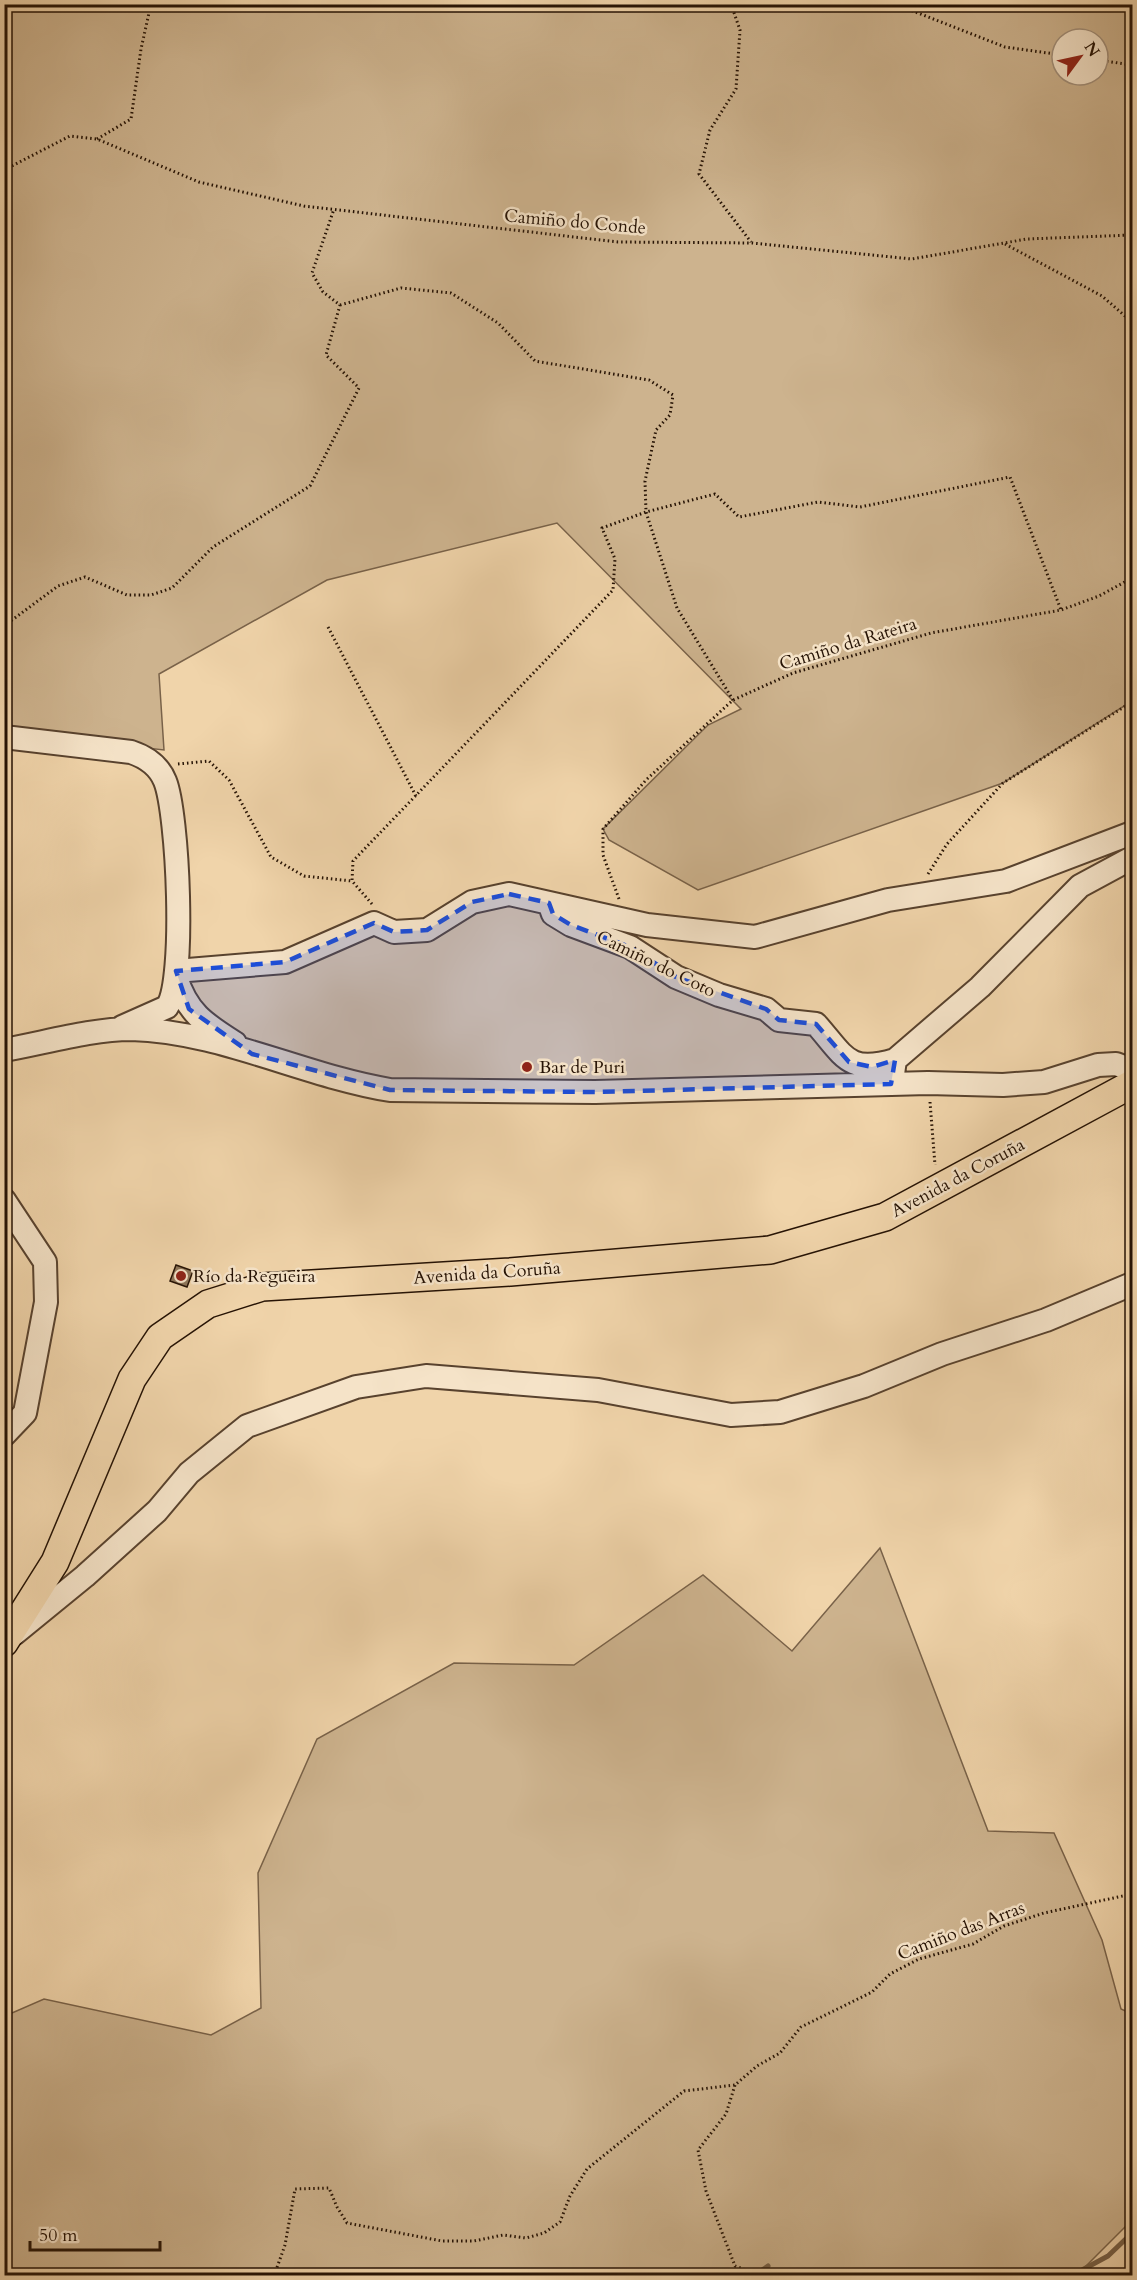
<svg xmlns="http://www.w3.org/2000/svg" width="1137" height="2280" font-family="Cardo,serif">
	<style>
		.green { fill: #cdb38e; stroke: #796249; stroke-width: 1.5; fill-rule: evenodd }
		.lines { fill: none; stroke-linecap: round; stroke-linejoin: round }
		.stream { stroke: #755f46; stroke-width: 5 }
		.building { fill: #8f775a; stroke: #251204; stroke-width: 1.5 }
		.minor-casing { stroke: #58422e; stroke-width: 26 }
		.major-casing { stroke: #251204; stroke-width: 30 }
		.path { stroke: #251204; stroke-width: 3; stroke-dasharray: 1.5 3; stroke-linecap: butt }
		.minor { stroke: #f5e3c8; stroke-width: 22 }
		.major { stroke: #f0d4aa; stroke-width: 27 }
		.marked { fill: #1d4ed8; fill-opacity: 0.2; stroke: #1d4ed8; stroke-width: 4.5; stroke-dasharray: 12 8; stroke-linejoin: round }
		.poi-dot { fill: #8f2418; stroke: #f5e3c8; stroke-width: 2 }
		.labels { text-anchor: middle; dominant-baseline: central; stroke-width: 5; stroke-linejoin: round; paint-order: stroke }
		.street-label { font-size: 18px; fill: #251204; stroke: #f5e3c8 }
		.poi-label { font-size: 18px; fill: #251204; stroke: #f5e3c8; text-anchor: start }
	</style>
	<rect width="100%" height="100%" fill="#f0d4aa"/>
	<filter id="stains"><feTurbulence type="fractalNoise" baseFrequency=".00333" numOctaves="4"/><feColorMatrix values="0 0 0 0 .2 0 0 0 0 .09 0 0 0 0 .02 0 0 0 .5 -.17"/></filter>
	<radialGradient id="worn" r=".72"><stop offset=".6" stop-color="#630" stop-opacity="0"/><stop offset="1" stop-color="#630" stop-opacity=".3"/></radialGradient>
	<path class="green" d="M5,5h1127v696l-129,82 -305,107 -89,-50 -6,-11 105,-104 33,-16 -184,-186 -230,57 -168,94 5,76 -159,-18zM1062,39h36v36h-36z
		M880,1548l108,283 66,2 48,107 19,69 11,5v206l-55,55h-1072v-259l39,-17 167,36 50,-27 -3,-135 59,-134 137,-76 120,2 129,-90 89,76z"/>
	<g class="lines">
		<path class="stream" d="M754,2276l14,-10
			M1071,2276l37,-20 24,-23"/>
	</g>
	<path class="building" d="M176,1265l17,6 -6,16 -17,-6z"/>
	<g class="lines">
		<g class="minor-casing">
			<path id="minor" d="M4,737l127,15c15,5 28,14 34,29 13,32 21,200 2,226l-45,20
				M549,903l4,11 18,11 59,22 46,30 43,18 47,14 13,11 37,4c29,33 32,50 79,36
				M176,971l109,-9 89,-39 20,9 33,-2 45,-28 37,-8 138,31 108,12 133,-37 118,-19 126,-48
				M176,977c11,36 29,47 59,66
				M4,1050c40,-7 88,-21 127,-21 88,2 173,47 259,61l205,2 333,-9 75,2 41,-3 54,-17 18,-1 16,6
				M893,1074l2,-14 85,-73 100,-101 52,-28
				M4,1200l41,62 1,40 -21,111 -21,22
				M14,1634l71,-58 72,-65 32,-38 58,-47 109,-39 70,-11 172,14 133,25 49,-3 84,-26 78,-32 104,-34 86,-36"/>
		</g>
		<g class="major-casing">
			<path id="major" d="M4,1643l51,-81 77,-183 28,-42 48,-33 54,-17 248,-15 260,-22 115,-33 247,-133"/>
		</g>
		<path class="path" d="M731,4l9,26 -4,59 -26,41 -11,44 52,68
			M895,4l110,43 57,8
			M4,5l2,-1
			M1098,60l34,5
			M97,139l34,-20 10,-70 10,-45
			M4,170l66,-34 27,3 102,43 105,24 314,36 134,1 160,16 115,-20 105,-4
			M1005,244l97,52 30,26
			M340,305l61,-17 50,5 47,30 37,38 114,19 24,15 -3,20 -14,15 -11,51 1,31 31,96 56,92
			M4,626l54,-40 27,-9 42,18h24l21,-7 41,-41 97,-61 49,-98 -33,-33 14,-50 -17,-13 -11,-19 22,-64
			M328,627l88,169
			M178,764l31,-3 20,19 42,77 33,19 48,5
			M928,874l19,-30 56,-61 129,-81
			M619,899l-16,-44v-26l43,-49 87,-80 60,-27 138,-40 130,-23 38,-14 33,-18
			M372,904l-20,-23 1,-20 260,-271 2,-31 -13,-31 44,-16 69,-18 24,23 79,-15 42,5 150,-30 51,133
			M930,1102l5,63
			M735,2085l-9,29 -28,36 8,41 29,75 27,10
			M274,2276l11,-31 10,-56 34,-1 8,19 10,16 95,18h32l29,-6 23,3 18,-5 16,-11 10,-26 17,-27 97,-78 51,-6 22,-19 23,-13 21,-26 71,-35 18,-18 29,-15 54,-15 31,-18 40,-13 88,-19"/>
		<use href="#minor" class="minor"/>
		<use href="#major" class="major"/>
	</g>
	<path class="marked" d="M509,894l40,9 4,11 18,11 59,22 46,30 90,32 13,11 37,4 33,38 23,5 23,-7 -4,24 -296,8 -205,-2 -138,-36 -63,-45 -13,-38 109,-9 89,-39 20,9 33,-2 45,-28z"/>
	<g class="poi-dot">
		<circle cx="527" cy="1067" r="6"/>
		<circle cx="181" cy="1276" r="6"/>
	</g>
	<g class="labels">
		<g class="street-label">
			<text transform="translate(575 222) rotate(5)">Camiño do Conde</text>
			<text transform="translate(848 644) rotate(-17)">Camiño da Rateira</text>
			<text transform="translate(656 964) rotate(26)">Camiño do Coto</text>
			<text transform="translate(958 1178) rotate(-28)">Avenida da Coruña</text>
			<text transform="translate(487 1273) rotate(-4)">Avenida da Coruña</text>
			<text transform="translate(961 1931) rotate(-21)">Camiño das Arras</text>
		</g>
		<g class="poi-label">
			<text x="539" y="1067">Bar de Puri</text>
			<text x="193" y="1276">Río da Regueira</text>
		</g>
	</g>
	<rect width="1137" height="2280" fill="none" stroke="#f0d4aa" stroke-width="24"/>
	<rect x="6" y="6" width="1125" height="2268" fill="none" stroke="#251204" stroke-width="3"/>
	<rect x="12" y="12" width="1113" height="2256" fill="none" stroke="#251204" stroke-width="1.5"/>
	<g transform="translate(1080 57) rotate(57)"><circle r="28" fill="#f5e3c8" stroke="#a28f7a" stroke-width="1.5"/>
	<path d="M0-4.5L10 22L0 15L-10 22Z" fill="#8f2418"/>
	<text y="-9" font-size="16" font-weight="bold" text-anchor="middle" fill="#251204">N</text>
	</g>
	<path d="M30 2241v9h130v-9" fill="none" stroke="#251204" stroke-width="3"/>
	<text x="39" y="2241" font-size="18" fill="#251204" stroke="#f5e3c8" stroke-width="4.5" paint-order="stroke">50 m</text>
	<rect width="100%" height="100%" filter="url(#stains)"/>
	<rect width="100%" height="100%" fill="url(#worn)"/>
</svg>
